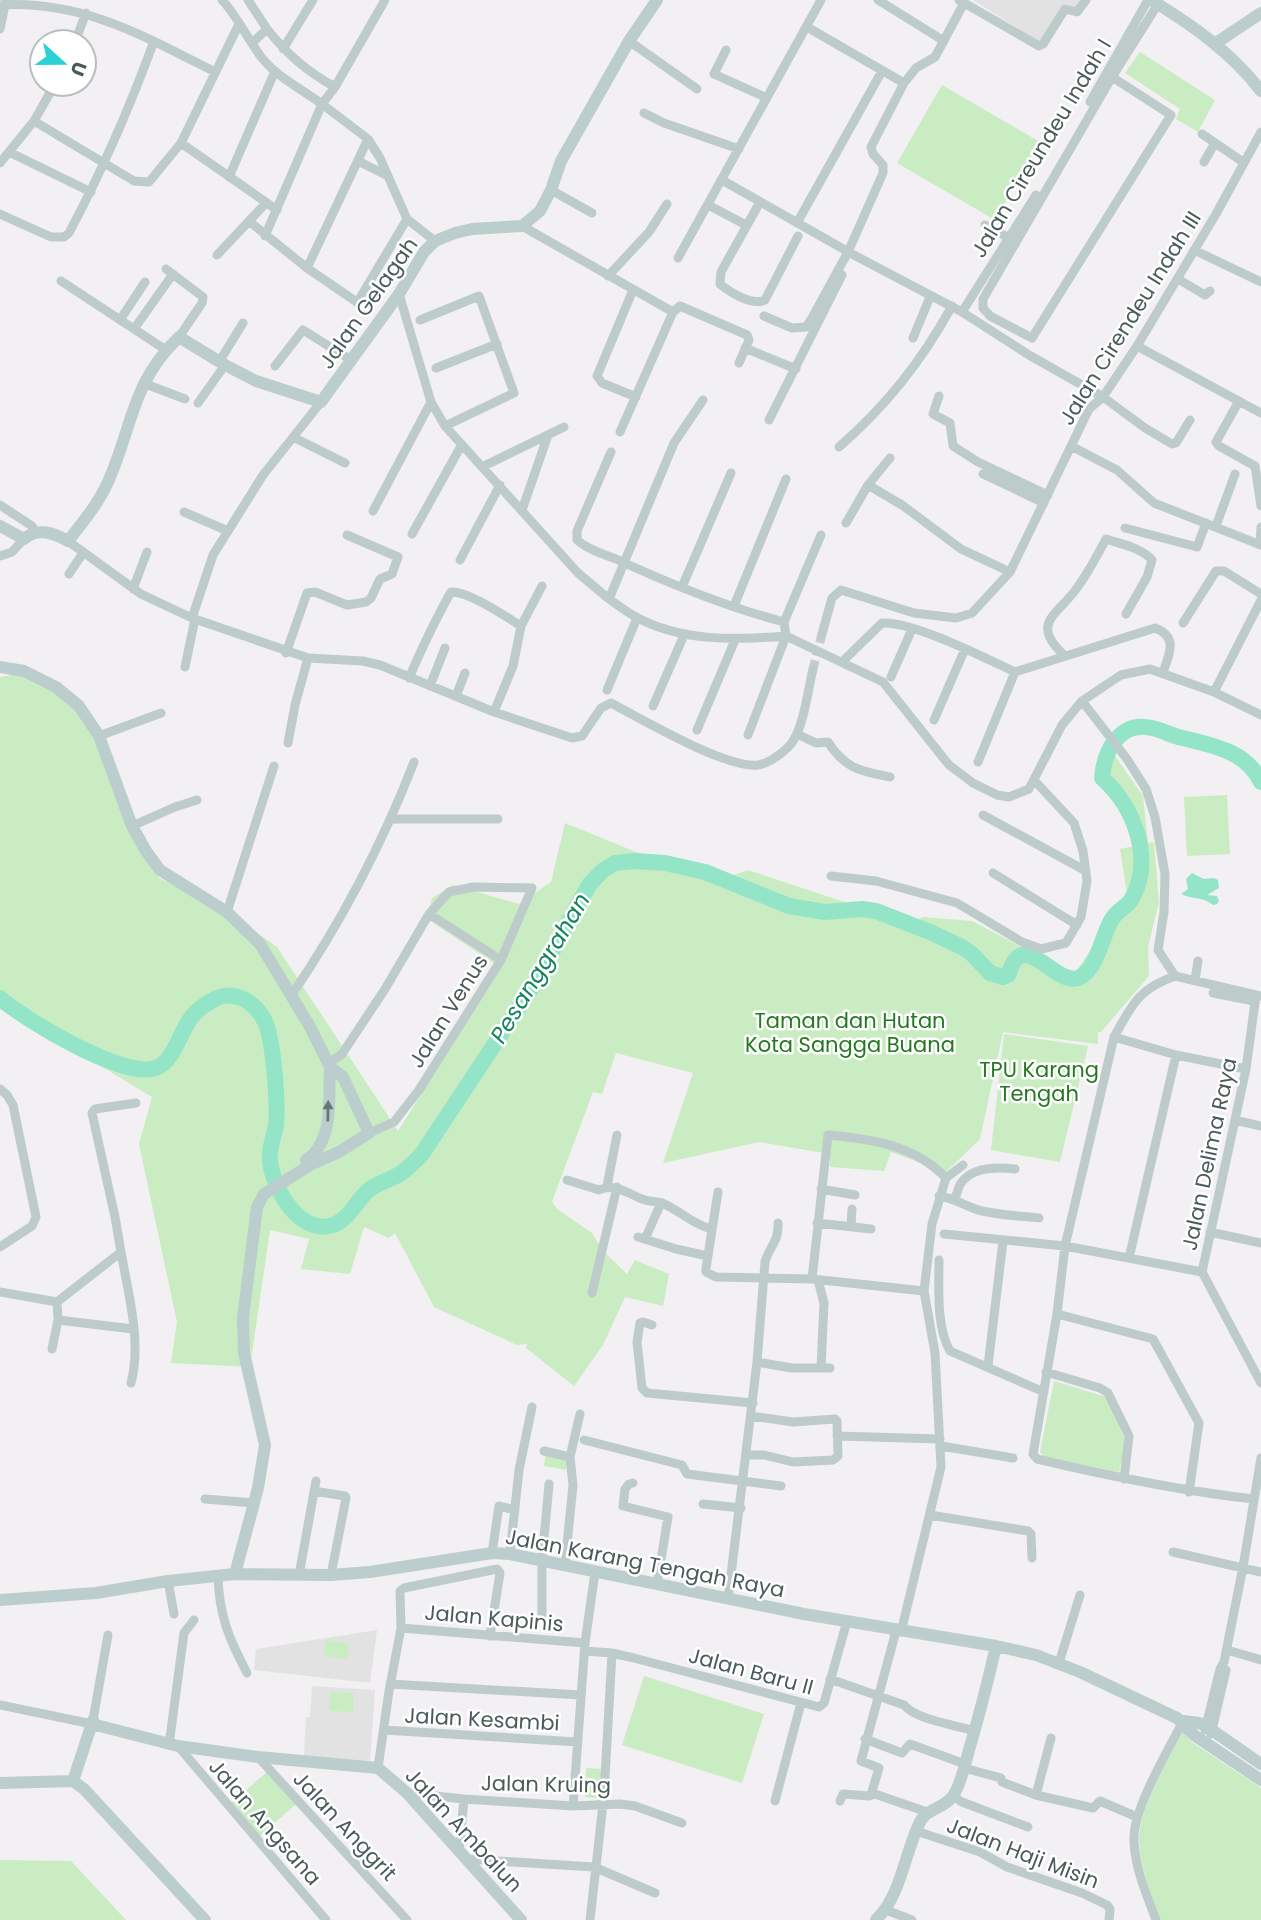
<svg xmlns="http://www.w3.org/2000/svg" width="1261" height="1920" font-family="Poppins,sans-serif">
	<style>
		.education { fill: #e3e2e3 }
		.green { fill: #caecc3 }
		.water { fill: #94e5c8 }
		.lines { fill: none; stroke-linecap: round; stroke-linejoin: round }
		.river { stroke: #94e5c8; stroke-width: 16 }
		.street-tunnel { stroke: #c8cbcc; stroke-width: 9; stroke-dasharray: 9 4.5; stroke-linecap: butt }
		.street { stroke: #bdccca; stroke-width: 9 }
		.secondary { stroke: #bbcdcc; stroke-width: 12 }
		.oneway { fill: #667876 }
		.labels { text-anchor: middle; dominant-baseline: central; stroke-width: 5; stroke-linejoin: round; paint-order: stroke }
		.street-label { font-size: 21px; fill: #4a5c5a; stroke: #fff }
		.park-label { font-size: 21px; fill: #257820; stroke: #fff }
		.water-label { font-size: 23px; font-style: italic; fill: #17835d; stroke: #fff }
	</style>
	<rect width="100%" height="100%" fill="#f2f0f2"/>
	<path class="education" d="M973,0h115l-7,13 -13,-6 -27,36z
		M377,1630l-7,53 -116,-13 2,-21z
		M312,1686l63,4 -5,71 -66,-4 2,-40h4z"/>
	<path class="green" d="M1140,52l75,48 -17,32 -22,-13 4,-10 -55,-36z
		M942,85l98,57 -45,78 -98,-57z
		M17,674l40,17 34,34 68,153 67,33 51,36 121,184 103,-163 -75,-50 6,-20 21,-13 66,19 32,-22 14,-59 98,40 42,9 18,7 25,-9 163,54 12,-7 49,4 102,54 53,-81 -7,-45 20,-4c-5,-25 -20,-50 -38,-67l1,-17 6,-14 34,49 5,47 6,-1 5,60 -11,45 1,29 -48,56h-3v12l-95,-12 -23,107 -40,39 -17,-14 -32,-12 -7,19 -54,-4v-13l-71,-12 -96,21 30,-90 -77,-20 -14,41 -9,-2 -41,110 5,7 35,24 10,17 25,24 8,-14 34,14 -6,32 -38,-9 -22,48 -29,41 -48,-38 1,-4 -10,1 -83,-38 -39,-74 -6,5 -25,-11 -14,47 -49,-5 8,-30 -39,-9 -20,137 -79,-4 6,-41 -38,-178 13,-47 -152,-92v-328z
		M1227,795l3,59 -43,2 -3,-59z
		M1004,1034l84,12 -28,116 -69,-12z
		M1054,1381l52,16 20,45 -7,30 -74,-15 -5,-5z
		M546,1453l23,4 -3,13 -22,-4z
		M326,1640l23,3 -2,16 -23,-3z
		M644,1676l120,38 -22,69 -120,-38z
		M330,1692l23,1v19l-24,-1z
		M1183,1731l7,10 71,47v132h-101c-8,-25 -20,-52 -21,-78 -2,-30 30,-84 44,-111z
		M586,1768l16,1 -2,29 -15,-1z
		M268,1771l28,33 -36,32 -29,-33z
		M0,1860l71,1 55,59h-126z"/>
	<path class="water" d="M1192,873l12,6 10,-1 4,2 1,8 -12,7 10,1 2,5 -2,3 -4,1c-11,-9 -19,-5 -32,-11l7,-5 -2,-10z"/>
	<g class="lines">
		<path class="river" d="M0,998c25,22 125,82 156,70 20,-8 24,-40 39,-55 6,-6 14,-11 22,-15 11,-5 25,-2 34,6 8,6 15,17 17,26 6,24 10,70 8,95 -2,12 -8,25 -6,36 3,28 30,75 63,64 16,-5 24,-26 37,-36 9,-6 19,-9 28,-14 9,-5 17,-14 24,-21l111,-168 56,-101 13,-14 13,-8 20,-2 30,2 40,9 84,34 36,6 37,-3 14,2 54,21 32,15 10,7 18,19 13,4 5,-2c2,-5 4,-11 7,-15 17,-21 46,31 67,16 17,-12 20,-41 30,-57 5,-8 14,-12 19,-19 24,-40 3,-94 -29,-122 2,-26 17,-58 50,-50 10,2 20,8 31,10 31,8 63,13 78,44"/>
		<path class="street-tunnel" d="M813,669l9,-35"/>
		<path class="street" d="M222,0c16,17 26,40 40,58 15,19 41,32 60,46l-57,132
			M248,0l19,29
			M878,0l66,41
			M959,0l80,46 4,-2 22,-35 12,3 9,-12
			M0,5c82,-5 144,31 215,67
			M807,27l97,56
			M0,29l6,-29
			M629,41l68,48
			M75,42l11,-29
			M252,43l15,-14c20,25 39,42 68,58l-13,17 46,35 12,19 27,61 28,22
			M283,49l30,-49
			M726,50l-12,24 53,24
			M1112,77l59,38 -139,223 -42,-22 -7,-8v-9l129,-222 46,-73
			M335,87l50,-87
			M1090,102l58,-102
			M644,113l20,10 75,26
			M34,121l100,60 15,1 32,-39 58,-119
			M1202,134l41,28
			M181,143l96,67
			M9,152l82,40
			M358,161l30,15
			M1204,162l11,-19
			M0,163l34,-42 21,-37
			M229,177l46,-106
			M722,180l130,74 110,58 67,43 74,42 42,31 27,16 4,-1 14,-23
			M551,190l41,23
			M760,202l-39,70 -1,12c11,9 32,22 45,16l33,-64
			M712,207l34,18
			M0,214l51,23h13l5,-4c33,-62 61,-126 85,-192
			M250,222l57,46 60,41
			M797,223l85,-152
			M985,225l24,13
			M522,226l151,86
			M1194,250l67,32
			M217,255l49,-52
			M678,258l143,-258
			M307,268l61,-129
			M166,269l37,28 -1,6 -23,34
			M608,276l41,-44 18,-28
			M1178,279l27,16 5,-4
			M61,281l105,69
			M633,290l-36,86 5,7 34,14
			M399,294l32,108 14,24 133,147 31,26
			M357,303l50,-84
			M962,312l74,-117
			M764,316l28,12 14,-1 6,-9 36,-66 35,-79v-8l-10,-11 -2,-7 33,-64 12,-15 19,-11 29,-54
			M120,320l25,-38
			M420,320l59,-24 35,97 -69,33
			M134,329l39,-55
			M913,338l17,-41
			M1137,346l124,67
			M745,348l51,21
			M219,362l24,-39
			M275,366l28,-36 48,30
			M436,368l61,-24
			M143,383l42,16
			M939,396l-6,18 17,9 3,23 25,16 70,33
			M703,400l-29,43 -65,156c9,6 17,13 27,18 46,25 99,23 150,19l-38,99
			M1239,401l-23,41 3,4 36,20 6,40
			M198,403l27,-38
			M769,420l73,-145
			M620,432l53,-120 7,-6 67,29 2,5 -10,23
			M293,437l52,26
			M1071,446l46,24 37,33 107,42
			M839,447c47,-41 82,-85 113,-141
			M611,452l-34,79v9c10,9 26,14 39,19 54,25 111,48 168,63
			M890,458l-22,27 34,20 59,44 49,23
			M482,467l82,-40
			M983,474l61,29
			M0,505l32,21 5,7
			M522,510l26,-75
			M373,511l58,-109
			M184,512l44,19
			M846,523l22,-38
			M1216,526l19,-52
			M1125,528l72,19 9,-24
			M412,534l49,-88
			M821,535l-37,87 2,14 97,46 66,83 24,18 24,12 12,2 20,-8 33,-64 20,-24
			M68,541l73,53 51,24 116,40 55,3 17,4 114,47 78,26 10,-2 19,-28 10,-5c30,16 116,66 147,62 10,-1 30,-15 35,-24 11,-17 15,-51 20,-72
			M1260,545l1,-18
			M0,556l12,-4 12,-13
			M460,560l40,-75
			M69,574l14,-21
			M682,587l49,-114
			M133,589l14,-37
			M734,606l52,-127
			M192,618l21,-63 50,-80 58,-73
			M1183,623l33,-52h8l37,23
			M822,634l10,-36 9,-8 73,23 42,5 16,-5 38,-41 79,-163 14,-12 34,-51 79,-132 45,-82
			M286,653l21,-60 8,-1 32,13 19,-3 5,-4 9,-19 12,-5 6,-17 -51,-22
			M1065,656c-36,-33 -8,-40 12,-68 11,-15 20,-32 29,-49 15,5 36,9 46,21l-5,17 -21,37
			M843,661l39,-38c31,-2 103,35 133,49l140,-44c23,9 15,25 8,44
			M185,667l10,-48
			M891,677l21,-48
			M409,678c13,-30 26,-58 42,-86 17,-1 54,24 70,34
			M430,686l15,-38
			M607,690l30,-72
			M1214,692l47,-92
			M456,696l9,-23
			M653,706l31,-71
			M494,712l19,-46 8,-40 21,-40
			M934,720l31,-71
			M697,730l38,-90
			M797,734l19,9 12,-1c17,27 33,29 62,35
			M99,736l62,-23
			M288,743l7,-38 13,-47
			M978,762l37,-90
			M983,815l103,56
			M392,819h106
			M132,826l43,-19 22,-7
			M993,873l84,52
			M831,876l45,5 81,22 65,39 19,7 25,-6 15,-26 6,-36 -4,-30 -9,-28 -40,-43
			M227,912l47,-146
			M429,914l72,46
			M1175,976l-17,-26 6,-38 1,-38 -10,-57 -9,-28 -19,-30 -45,-58 39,-26 29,-6 64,23 47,23
			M1195,980l3,-19
			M1213,993l41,8
			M1256,995l-10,74 -44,203 59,111
			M291,996c49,-72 92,-154 123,-234
			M1114,1037l62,18 70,14
			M328,1064l14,-10 43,-65 44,-75 20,-22 24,-5 59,1 -31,72 -82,130 -25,32 -25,11
			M0,1089l7,6 6,10 23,112 -4,9 -32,21
			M1235,1120l26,6
			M567,1180l32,10c17,-8 30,5 46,10 6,2 12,1 17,3 17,7 30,21 49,26
			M607,1186l10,-51
			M821,1189l34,6
			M718,1192l-12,76v4l10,5 96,2 112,12
			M939,1196c16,2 27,11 43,15 18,4 38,5 57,7
			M955,1199c2,-5 3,-12 6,-16 12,-17 37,-16 54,-14
			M817,1223l54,6
			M851,1226l1,-17
			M1210,1232l51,11
			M944,1234l121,12 137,26
			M638,1237l38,12 32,7
			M645,1239l16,-36
			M121,1252c7,41 21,90 10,131
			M1129,1258l47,-203
			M939,1260c0,27 -3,67 11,91l94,41
			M812,1279l16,-144c43,4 87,10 118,43
			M818,1280l6,23 -3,65
			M0,1292l57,10 64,-50 -6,-35 -23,-104 3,-4 41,-6
			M592,1293l25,-106
			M1057,1314l96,25 46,84 -10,69
			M58,1320l75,9
			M652,1325l-9,-3 -3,1 -3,19 5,46 5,5 106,10
			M52,1349l6,-29 -1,-18
			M757,1362l35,6h38
			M988,1366l15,-125
			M1046,1372l54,16 8,5 21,43 -5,43
			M837,1436l103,3
			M584,1440l98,25 5,9 94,12
			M941,1446l72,12
			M544,1451l26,6
			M747,1455h17l29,7 40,-2 5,-4 -1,-35 -2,-2 -42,3 -42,-6
			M633,1483l-4,1 -4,5 -2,17 45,11 -11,67
			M314,1491l31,5 1,2 -15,77
			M205,1499l49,4
			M1254,1499c-74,-8 -145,-23 -217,-40l-4,-5 24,-140 8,-68 49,-209c18,-32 24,-48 61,-61l86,20
			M703,1504l38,4
			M930,1515l98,16 3,3 1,24
			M1173,1552l88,20
			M492,1553l7,-47 16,4
			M510,1554l9,-84 13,-63
			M565,1565l8,-80 -3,-28 10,-43
			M299,1575l17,-94
			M218,1576c1,39 11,63 29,97
			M168,1581l6,33
			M728,1599l29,-237 8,-100c5,-17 14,-20 13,-39
			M542,1616v-56l7,-76
			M401,1628l184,15
			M901,1632l40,-165 -6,-114 -11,-62 8,-67 14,-46 17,-13
			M1227,1650l34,10
			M584,1651l28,2 22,5 185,49 5,-4 23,-82
			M1059,1663l21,-68
			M830,1679l74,26c12,15 52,20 71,26
			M390,1684l191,11
			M0,1705l92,19
			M93,1720l15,-85
			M384,1730l194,12
			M1205,1730l15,-61 4,-7 19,-95 18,-109
			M1211,1734l15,-64
			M865,1739l37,14 8,-9 55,20
			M169,1745l15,-112 10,-13
			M178,1746l148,174
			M258,1757l149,163
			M378,1768l11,-77 12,-63 -1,-37 4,-3 93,-19 3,4 -10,63
			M964,1768l37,10 1,4 34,13 57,13 7,-7 37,16
			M407,1793l57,6 109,7 47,-2 15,2 47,17
			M871,1795l8,-27 -18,-7 35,-130
			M1036,1795l15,-57
			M953,1796l9,6 66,25
			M775,1801l26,-98
			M840,1801l3,-7 26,2 6,-2 52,18
			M573,1806l12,-163 10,-71
			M916,1831l64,21 27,15 75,26 25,12 3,4 -1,11
			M459,1852l5,-53
			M466,1859l128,8 61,26
			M886,1910l26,10
			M590,1920l14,-125 8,-142
			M1156,1920c-9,-25 -21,-51 -22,-79 -2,-31 34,-90 49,-120"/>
		<path class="secondary" d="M1151,0c41,25 80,52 110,91
			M1216,43l45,-30
			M0,526l24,13c14,-12 30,-6 44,2 15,-19 30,-37 40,-59 25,-56 23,-99 71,-145l46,28 31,16 65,21 78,-108 25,-42 11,-11 20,-8 17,-4 50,-3 18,-15 11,-21 10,-29 68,-120 28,-41
			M0,667l24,4 32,16 23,19 20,30 33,90 14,25 14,19 67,42 33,32 49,81 21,42 13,10 26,56 -30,19 -27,12 -48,30 -7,13 -14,111 1,35 21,92 -7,43 -23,86
			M306,1160c29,-19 22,-62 24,-93
			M0,1600l96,-7 72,-12 67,-7 96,1 39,-3 122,-19 18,1 294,60 192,32 40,9 44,17 97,46 17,17 67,45
			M1183,1721l16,2 7,3 55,38
			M92,1724l86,22 80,11 120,11 29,25 114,127
			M73,1781l20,-61
			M0,1783l73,-2 11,8 121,131
			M876,1920c26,-26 28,-66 44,-98 7,-14 24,-13 33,-26 8,-12 12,-31 16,-46 10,-34 19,-69 27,-104"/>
	</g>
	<defs><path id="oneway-solid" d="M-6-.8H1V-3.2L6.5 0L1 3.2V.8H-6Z" transform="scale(1.75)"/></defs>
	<use class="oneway" href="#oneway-solid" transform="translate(328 1111) rotate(-89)"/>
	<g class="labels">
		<g class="street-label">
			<text transform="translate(1041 148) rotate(-59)">Jalan Cireundeu Indah I</text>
			<text transform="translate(368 303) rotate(-55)">Jalan Gelagah</text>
			<text transform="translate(1130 318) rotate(-58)">Jalan Cirendeu Indah III</text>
			<text transform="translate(448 1011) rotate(-58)">Jalan Venus</text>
			<text transform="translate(1209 1154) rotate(-78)">Jalan Delima Raya</text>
			<text transform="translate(645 1563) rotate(11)">Jalan Karang Tengah Raya</text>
			<text transform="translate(494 1618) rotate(5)">Jalan Kapinis</text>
			<text transform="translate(751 1671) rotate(15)">Jalan Baru II</text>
			<text transform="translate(482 1719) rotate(3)">Jalan Kesambi</text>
			<text transform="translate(546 1784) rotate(1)">Jalan Kruing</text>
			<text transform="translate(265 1822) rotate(49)">Jalan Angsana</text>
			<text transform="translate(345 1826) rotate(47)">Jalan Anggrit</text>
			<text transform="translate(464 1830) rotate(47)">Jalan Ambalun</text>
			<text transform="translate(1023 1853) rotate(21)">Jalan Haji Misin</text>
		</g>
		<g class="park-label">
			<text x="850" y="1020">Taman dan Hutan<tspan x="850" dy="24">Kota Sangga Buana</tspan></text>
			<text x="1039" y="1069">TPU Karang<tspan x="1039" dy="24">Tengah</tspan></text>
		</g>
		<g class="water-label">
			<text transform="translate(540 968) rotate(-59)">Pesanggrahan</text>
		</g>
	</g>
	<g transform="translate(63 63) rotate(111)"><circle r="33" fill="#ffffff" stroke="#b7bebd" stroke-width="2"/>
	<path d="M0-5L12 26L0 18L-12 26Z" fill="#2ad3d3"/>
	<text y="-10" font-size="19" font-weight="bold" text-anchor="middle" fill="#4a5c5a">U</text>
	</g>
</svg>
